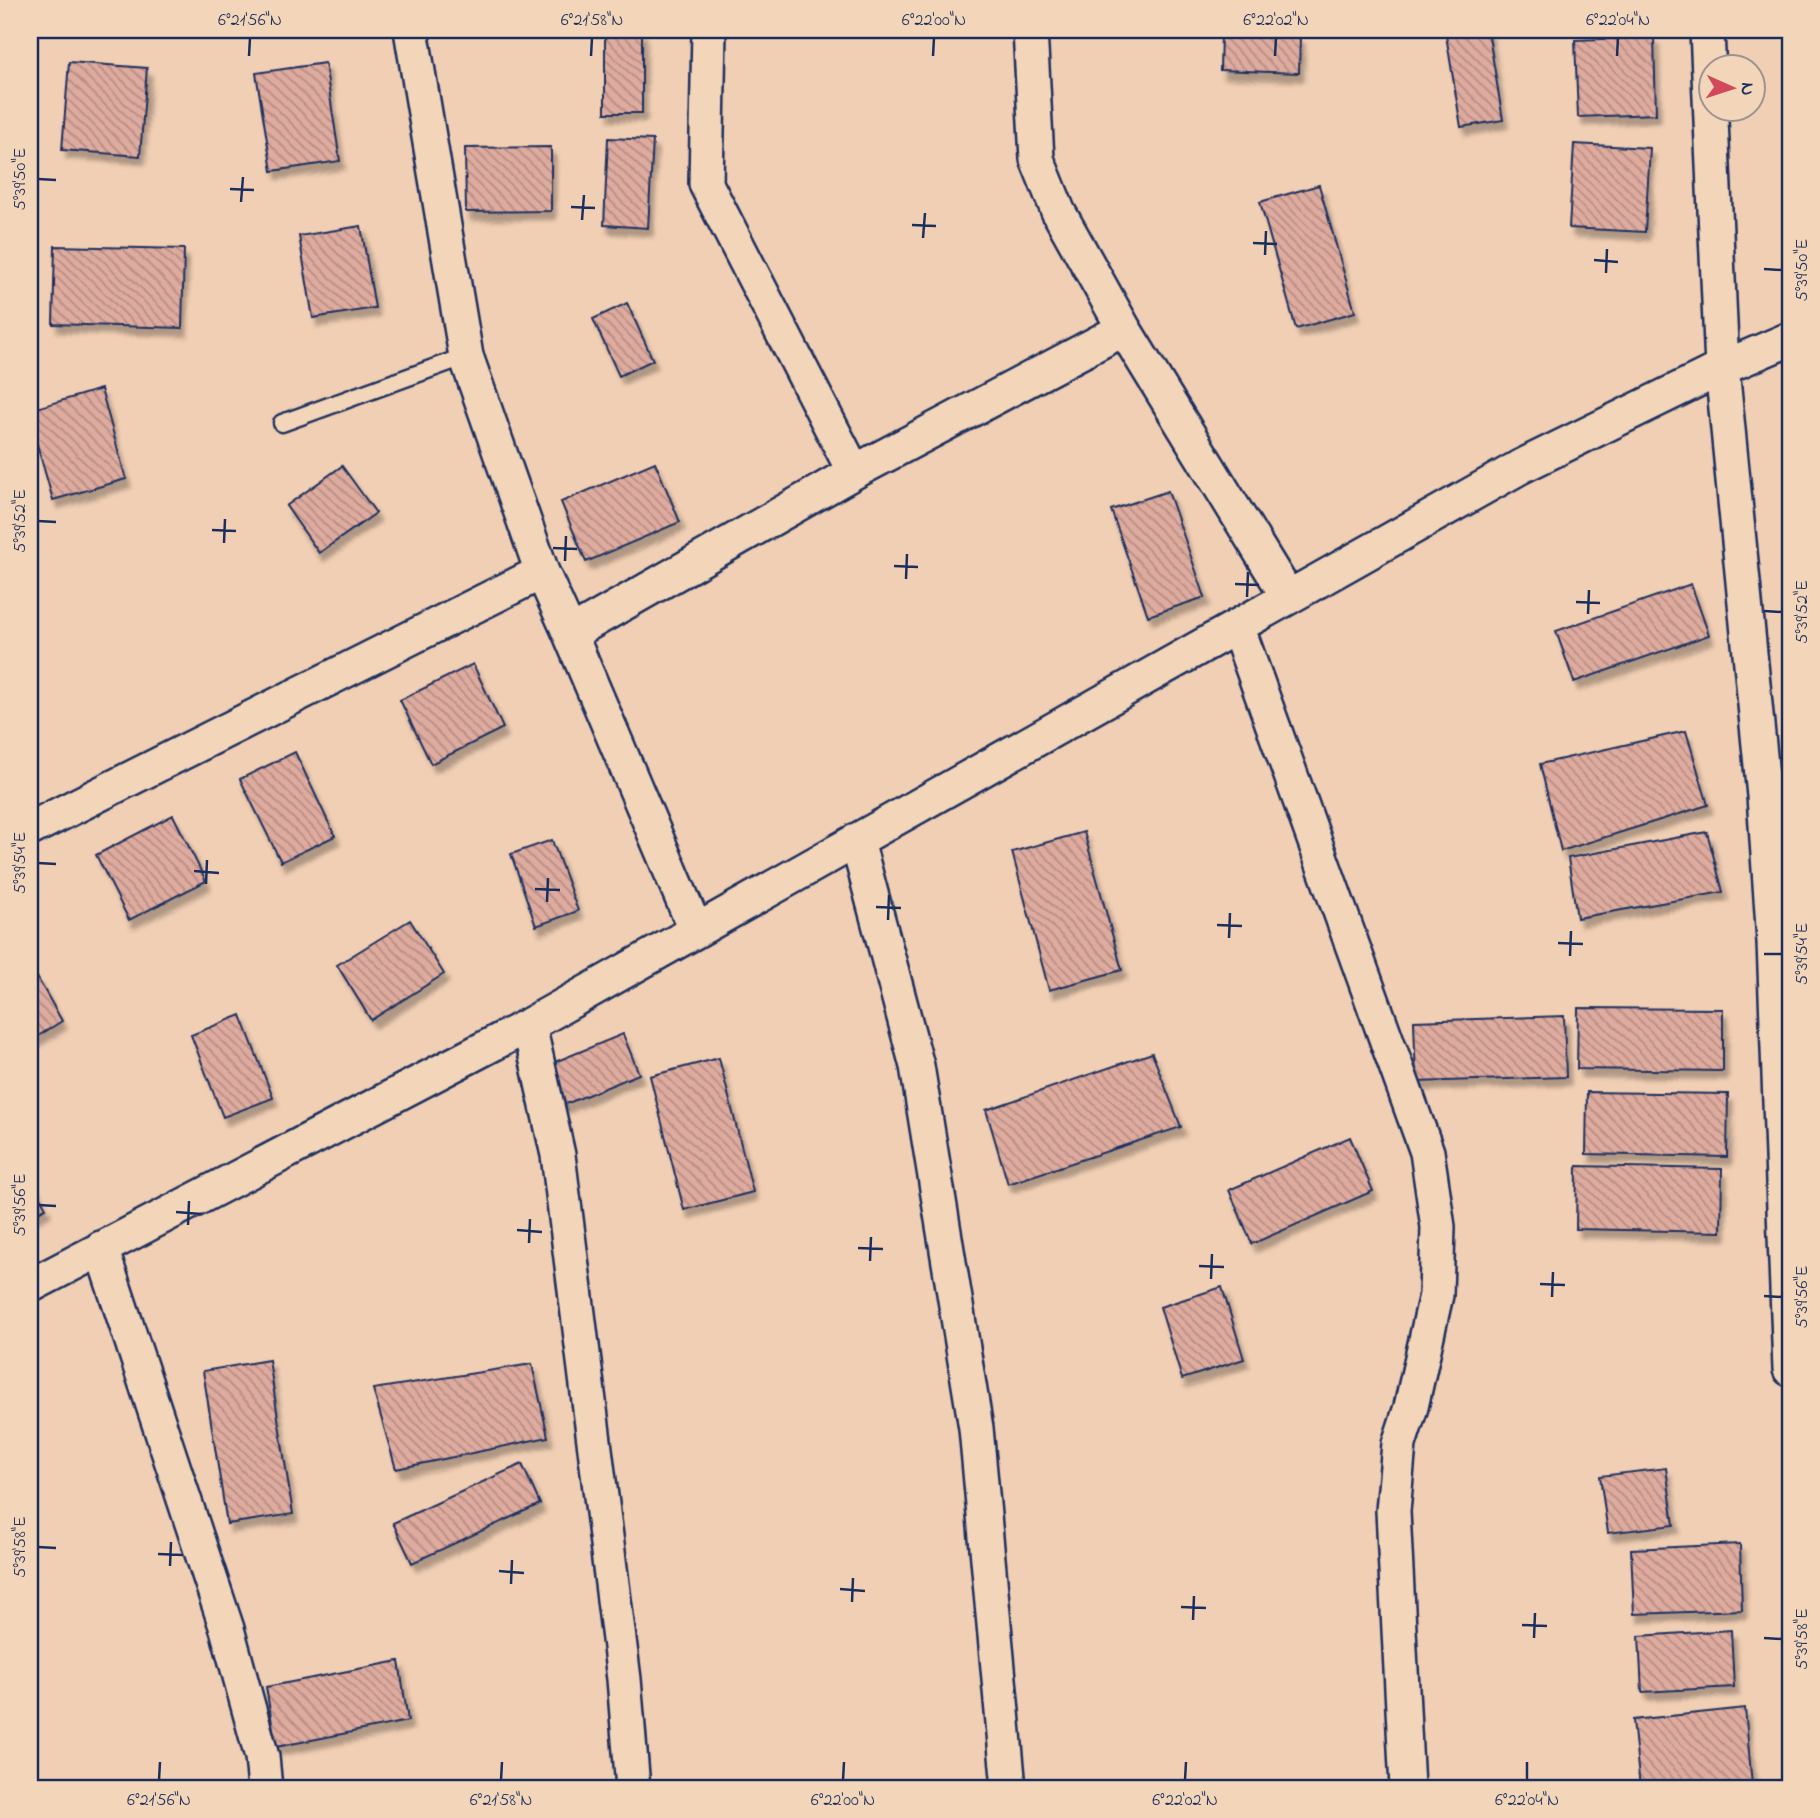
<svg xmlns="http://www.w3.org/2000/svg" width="1820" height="1818" font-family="'Indie Flower',sans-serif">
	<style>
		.building { fill: url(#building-back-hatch); stroke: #1b2f5e; stroke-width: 2; filter: url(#shadow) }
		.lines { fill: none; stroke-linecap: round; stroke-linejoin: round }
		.lane-casing { stroke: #1b2f5e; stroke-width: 21 }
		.street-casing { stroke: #1b2f5e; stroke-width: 38 }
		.lane { stroke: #f3d6b9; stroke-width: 16 }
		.street { stroke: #f3d6b9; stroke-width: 33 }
		.ticks { fill: none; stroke: #1b2f5e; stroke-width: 2.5 }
		.neatline { fill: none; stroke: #1b2f5e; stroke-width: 2.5 }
		.ticks-label { font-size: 18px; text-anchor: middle; fill: #1b2f5e }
	</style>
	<defs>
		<pattern id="building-back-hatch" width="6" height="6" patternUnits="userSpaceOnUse" patternTransform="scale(1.75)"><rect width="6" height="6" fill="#dfab9e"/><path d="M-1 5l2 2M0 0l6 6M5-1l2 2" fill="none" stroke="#b48c84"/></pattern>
		<filter id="shadow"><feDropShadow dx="4.5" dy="8" stdDeviation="2" flood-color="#0004"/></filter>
	</defs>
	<rect width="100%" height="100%" fill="#f1cfb4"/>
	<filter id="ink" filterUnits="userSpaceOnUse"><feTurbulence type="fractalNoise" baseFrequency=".0143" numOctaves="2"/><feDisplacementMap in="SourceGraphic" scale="14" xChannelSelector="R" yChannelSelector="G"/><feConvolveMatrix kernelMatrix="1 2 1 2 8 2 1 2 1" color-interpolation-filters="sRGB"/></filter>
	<g filter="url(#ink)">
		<path class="building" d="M605,30h37v83h-37z
			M1488,30l15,90 -42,7 -15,-92z
			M1221,34l79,2 -1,37 -79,-3z
			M1654,37l2,77 -78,3 -3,-77z
			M69,62l78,6 -7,88 -78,-6z
			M325,63l15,98 -68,10 -16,-98z
			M608,138l45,2 -5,88 -44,-3z
			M1574,144l76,4 -5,84 -76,-4z
			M551,147v64l-85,1 -1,-64z
			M1319,185l36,127 -59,17 -36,-127z
			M361,226l14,82 -62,10 -14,-82z
			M55,246l129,3 -2,79 -129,-4z
			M627,303l26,57 -34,16 -26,-57z
			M101,389l25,90 -73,21 -23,-80v-10z
			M655,462l25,60 -94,40 -25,-60z
			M342,466l34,47 -57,40 -33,-47z
			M1168,491l37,106 -57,19 -37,-106z
			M1691,584l18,51 -135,47 -18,-51z
			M473,664l30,64 -72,36 -31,-64z
			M1686,731l22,74 -147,46 -21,-87z
			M295,752l40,84 -54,26 -41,-83z
			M173,815l33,66 -77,39 -33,-65z
			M1084,832l38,138 -73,20 -37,-138z
			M1707,832l16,60 -146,26 -9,-60z
			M552,840l26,71 -42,15 -25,-72z
			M410,920l34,54 -73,46 -34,-55z
			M37,977l25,44 -32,20v-60z
			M1578,1008l145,1v62l-146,-2z
			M241,1015l32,83 -50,19 -32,-82z
			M1564,1016l2,61 -150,5 -2,-61z
			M623,1034l16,40 -78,32 -16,-40z
			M1152,1053l29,74 -173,57 -22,-74z
			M719,1058l34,134 -69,18 -34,-134z
			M1587,1092l141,2 -1,63 -141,-3z
			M1350,1137l23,54 -121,53 -23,-54z
			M1577,1166l145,3 -1,63 -145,-3z
			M30,1178l16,30 -16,8z
			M1222,1287l22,72 -62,20 -22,-72z
			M269,1360l24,154 -66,10 -24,-153z
			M532,1364l16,73 -152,32 -23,-80z
			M522,1464l18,40 -128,59 -19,-40z
			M1666,1468l8,57 -66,8 -8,-57z
			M1740,1544l2,66 -108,4 -3,-65z
			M1731,1630l3,57 -92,5 -3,-56z
			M399,1661l9,60 -132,26 -10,-60z
			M1745,1708l7,77 -112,3 -7,-68z"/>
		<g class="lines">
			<g class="lane-casing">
				<path id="lane" d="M282,423l184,-67"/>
			</g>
			<g class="street-casing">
				<path id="street" d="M709,30l-3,154 148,288
					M1030,30l7,129 21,52 66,118 164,268
					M1707,30l15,338 42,428 10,146 16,427
					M542,572l28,62 284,-162 270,-143
					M1237,626l190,526 11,75 -2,68 -25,112 -12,37 -6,67 14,277
					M570,634l126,297
					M30,829l512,-257 -76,-216 -55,-326
					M857,841l60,225 59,362 33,360
					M529,1025l29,130 66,524 9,109
					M101,1248l126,381 35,128 3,31
					M30,1286l499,-261 991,-558 202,-99 68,-29"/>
			</g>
			<use href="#lane" class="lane"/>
			<use href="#street" class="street"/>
		</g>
	</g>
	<path class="ticks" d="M249,56l1,-18M591,56l1,-18M933,56l1,-18M1275,56l1,-18M1617,56l1,-18M38,179l18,1M230,189l24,1M241,202l2,-25M571,207l24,1M582,220l2,-25M912,225l24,1M923,238l2,-25M1253,243l24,1M1265,255l1,-24M1594,260l24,2M1764,269l18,1M1606,273l1,-24M38,521l18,1M212,530l24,1M224,543l1,-24M553,548l24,1M565,561l1,-25M894,566l24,1M906,579l1,-25M1235,584l24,1M1247,597l1,-25M1576,602l24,1M1764,611l18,1M1588,614l1,-24M38,863l18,1M194,871l25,2M206,884l1,-24M535,889l25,1M547,902l1,-24M876,907l25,1M888,920l1,-25M1217,925l25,1M1229,938l1,-25M1558,943l25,1M1764,954h18M1570,956l1,-25M38,1205l18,1M176,1212l25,2M188,1225l1,-24M517,1230l25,2M529,1243l1,-24M858,1248l25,1M870,1261l1,-24M1199,1266l25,1M1211,1279l1,-25M1540,1284l25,1M1764,1296l18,1M1552,1297l1,-25M38,1547l18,1M158,1554l25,1M170,1566l1,-24M499,1571l25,2M511,1584l1,-24M840,1589l25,2M852,1602l1,-24M1181,1607l25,1M1193,1620l1,-24M1522,1625l25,1M1534,1638l1,-25M1764,1638l18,1M159,1780l1,-18M501,1780l1,-18M843,1780l1,-18M1185,1780l1,-18M1527,1780v-18"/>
	<rect width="1820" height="1818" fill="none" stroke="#f3d6b9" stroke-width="77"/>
	<g transform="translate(1732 88) rotate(93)"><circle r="33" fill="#f3d6b9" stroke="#9d9395" stroke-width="2"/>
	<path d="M0-5L12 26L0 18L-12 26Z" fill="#d1495b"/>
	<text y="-10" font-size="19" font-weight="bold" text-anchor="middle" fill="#1b2f5e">N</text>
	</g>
	<rect x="38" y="38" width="1744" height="1742" class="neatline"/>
	<g class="ticks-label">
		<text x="250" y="25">6°21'56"N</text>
		<text x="592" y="25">6°21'58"N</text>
		<text x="934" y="25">6°22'00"N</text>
		<text x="1276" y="25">6°22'02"N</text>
		<text x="1618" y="25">6°22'04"N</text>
		<text transform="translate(19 179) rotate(-90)" y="6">5°39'50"E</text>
		<text transform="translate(1801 270) rotate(-90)" y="6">5°39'50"E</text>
		<text transform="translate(19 521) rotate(-90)" y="6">5°39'52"E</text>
		<text transform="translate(1801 612) rotate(-90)" y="6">5°39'52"E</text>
		<text transform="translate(19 863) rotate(-90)" y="6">5°39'54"E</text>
		<text transform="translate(1801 954) rotate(-90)" y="6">5°39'54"E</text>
		<text transform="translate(19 1205) rotate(-90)" y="6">5°39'56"E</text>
		<text transform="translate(1801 1297) rotate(-90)" y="6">5°39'56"E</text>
		<text transform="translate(19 1547) rotate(-90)" y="6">5°39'58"E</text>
		<text transform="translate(1801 1639) rotate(-90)" y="6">5°39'58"E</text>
		<text x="159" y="1805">6°21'56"N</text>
		<text x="501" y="1805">6°21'58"N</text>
		<text x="843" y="1805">6°22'00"N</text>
		<text x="1185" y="1805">6°22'02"N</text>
		<text x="1527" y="1805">6°22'04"N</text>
	</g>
</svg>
